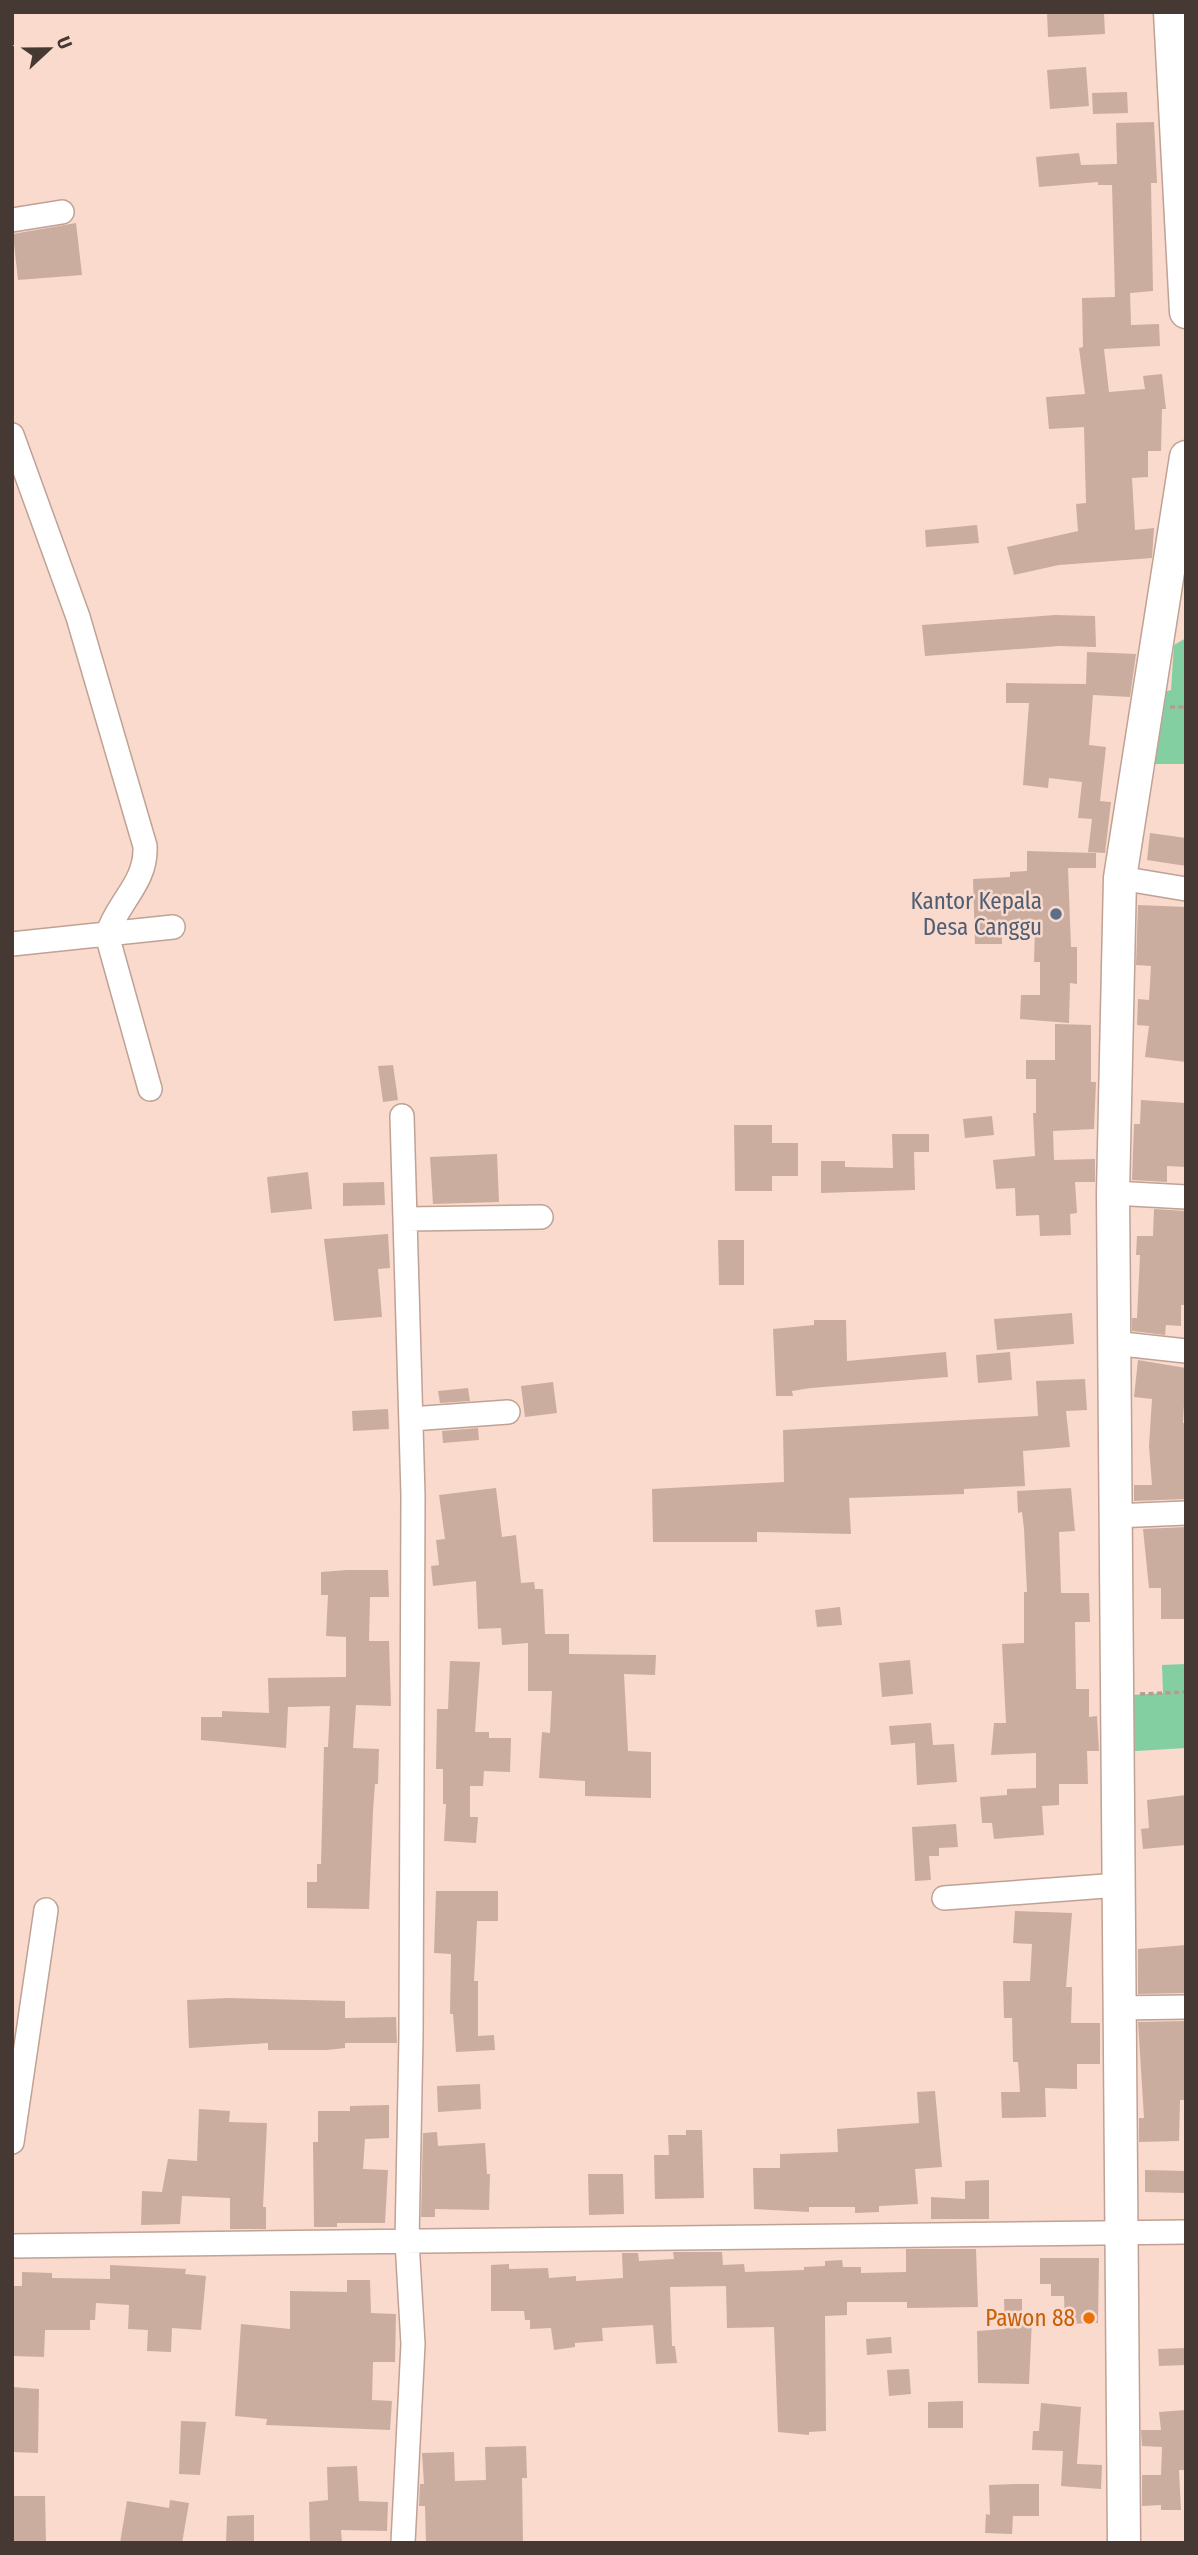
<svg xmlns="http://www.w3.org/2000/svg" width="1198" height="2555" font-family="'Fira Sans Condensed',sans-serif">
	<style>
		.green { fill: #84cfa1 }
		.building { fill: #cbada0 }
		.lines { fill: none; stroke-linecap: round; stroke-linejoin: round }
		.street-casing { stroke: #bfa295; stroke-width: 26 }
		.secondary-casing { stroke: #bfa295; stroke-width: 35 }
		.path { stroke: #b49c92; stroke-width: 3.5; stroke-dasharray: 5 3.5; stroke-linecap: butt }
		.street { stroke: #fff; stroke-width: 23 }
		.secondary { stroke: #fff; stroke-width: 32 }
		.service-dot { fill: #5c6f8a; stroke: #f9dacc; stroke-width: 2.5 }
		.food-dot { fill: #e8710a; stroke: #f9dacc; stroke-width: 2.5 }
		.labels { text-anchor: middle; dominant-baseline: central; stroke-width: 5; stroke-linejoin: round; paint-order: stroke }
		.service-label { font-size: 23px; fill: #4e5e75; stroke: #f9dacc; text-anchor: end }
		.food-label { font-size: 23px; fill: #c56008; stroke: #f9dacc; text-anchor: end }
	</style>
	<rect width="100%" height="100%" fill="#f9dacc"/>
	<path class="green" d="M1186,638v126h-34l11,-72 8,-2 3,-45z
		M1186,1664v84l-66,4 -3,-56 46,-3 -1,-28z"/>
	<path class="building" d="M1047,12h57l1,22 -57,3z
		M1086,67l3,39 -39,3 -3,-39z
		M1127,92l1,21 -35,1 -1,-21z
		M1154,122l3,61h-6l2,108 -23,2 1,32 28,-1 1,22 -56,3 5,43 36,-3 -2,-13 19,-2 4,35h-4l-1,42h-13v26l-16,1 3,52 19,-2 -2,30 -93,7 -45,10 -7,-28 71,-16 -2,-27 10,-1 -2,-76 -35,2 -3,-32 39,-3 -6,-46 4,-1 -1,-49 33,-1 -3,-112h-14v-3l-59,5 -3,-30 43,-4 2,12 36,-1 -1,-41z
		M76,223l6,52 -64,5 -5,-46z
		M977,525l2,18 -53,4 -1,-17z
		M1055,615l40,1 1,31 -37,-1 -134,10 -3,-31z
		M1087,652l49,2 -6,43 -37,-2 -4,50 17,2 -6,54 11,1 -6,51 -17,-1 4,-33 -14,-1 4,-36 -33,-4 -1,10 -25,-3 6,-82h-23v-20l80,1z
		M1150,833l36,5v28l-39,-6z
		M1027,851l69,2v15h-28l3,79h6v37l-7,-1 -1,40 -49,-4 1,-24h19v-33h-6l1,-35 -33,2v15h-27l-2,-65 37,-2v-5l17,-1z
		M1138,905l48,2v155l-41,-5 4,-31 -12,-1 1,-26 11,1 2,-34 -15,-1z
		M1055,1024l36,1v57h5l-2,47 -41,2 1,29 41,-1v23h-20l2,31 -7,1 1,21 -31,1 -1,-21 -23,1 -1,-28 -19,1 -3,-29 42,-4 -2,-43h3v-34h-10v-19h29z
		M393,1065l5,35 -15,2 -5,-36z
		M1141,1100l45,3v64l-19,-1v16l-35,-2 2,-56h6z
		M992,1116l2,19 -29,3 -2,-19z
		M734,1125h38v18h26v33h-26v15h-37z
		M892,1134h37v18h-15l1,38 -94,3v-32h24v6l48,1z
		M497,1154l2,48 -66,2 -3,-47z
		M308,1172l4,37 -41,4 -4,-36z
		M384,1182l1,23 -42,1v-23z
		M1154,1209l32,2v94h-5v21l-15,-1 -1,10 -33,-4v-13h5l3,-63h-4l1,-19h16z
		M388,1234l2,34 -12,1 4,48 -48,4 -10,-82z
		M718,1240h26v45h-25z
		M1072,1313l2,31 -77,6 -3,-31z
		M814,1320h32l1,41 99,-9 2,25 -137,11 -19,3 1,5h-17l-3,-67 41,-4z
		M1010,1352l2,28 -34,3 -2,-28z
		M1138,1360l48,8 -3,55h3v76l-52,2v-16h18l-3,-39 3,-47 -18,-2z
		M1085,1379l2,31 -21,1 4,36 -47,4 2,35 -61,3v5l-115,4 2,36 -94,-2v10h-104l-1,-53 132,-7 -1,-52 255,-14 -2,-35z
		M553,1382l4,31 -32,4 -4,-31z
		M468,1388l2,13 -30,2 -2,-12z
		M388,1409l1,20 -36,2 -1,-20z
		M478,1428l1,12 -36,3 -1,-12z
		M496,1488l6,49 14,-2 5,48 13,-1 1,7h8l2,45h24v20l87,1 -1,20 -31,-1 4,77 23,1v46l-66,-2v-15l-46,-3 3,-46 8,1 2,-42h-24v-48l-26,2 -1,-17 -23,1 -2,-48 -43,5 -2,-20 8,-1 -3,-25 9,-1 -6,-44z
		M1071,1488l4,43 -16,1 2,61h28l1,29h-15l1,67h13v28l8,-1 2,35h-12l1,33h-29v21l-17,1 2,29 -50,4 -2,-16h-10l-2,-26 27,-2v-6l29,-1v-35l-45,2 3,-32h12l-4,-79 22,-1v-51h3l-3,-63 -2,-17 -4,1 -1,-22z
		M1186,1527l-1,92h-24v-31h-12l-6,-59z
		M347,1570h41l1,27h-19l-1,44h20l2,65 -35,-1 -3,43 26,1 -1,35h-3l-2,27 -4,98 -62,-1v-26h10v-18h4l3,-117h4l2,-41 -42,1 -2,41 -85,-8v-23h21v-6l47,2 -1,-35 78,-1v-40l-20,-1 2,-41h-7v-23z
		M840,1607l2,18 -25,2 -2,-17z
		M910,1660l3,34 -31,3 -3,-34z
		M450,1661l30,1 -5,70h14v6h22l-1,34 -26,-1 -1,15h-13v31h8l-2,26 -32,-2 2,-37h-3v-35h-7l1,-60h11z
		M931,1723l2,22 21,-1 3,38 -40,3 -2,-42 -24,2 -2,-19z
		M1186,1795v50l-43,4 -2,-20 8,-1 -2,-28z
		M956,1824l2,23 -19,1v8h-10l2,24 -16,1 -3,-54z
		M436,1891h62v30h-21l-3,60h4v55l16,-1 1,15 -39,2 -3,-38h-3l1,-60 -17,-1z
		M1015,1911l57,2 -6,74h6l-1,36h29v41h-23v25l-32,-1 1,29 -44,1 -1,-26h19l-2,-30h-5l-1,-44h-8l-1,-37h27l2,-37 -19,-1z
		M1186,1945v48l-48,1v-45z
		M228,1998l117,3v17l51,-1 1,26h-52v5l-18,2h-59v-7l-79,5 -2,-48z
		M1186,2021v79h-6l-1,41 -40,1v-24h5l-6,-96z
		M480,2084l1,25 -43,3 -1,-26z
		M935,2091l7,76 -27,2 3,35 -39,2v6l-24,1v-6h-46v5l-55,-3 -1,-41h27v-14l58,-2 -1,-23 82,-6 -2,-31z
		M389,2105v33l-24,1 -2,30 25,1 -3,53h-48v4h-23l-1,-85h5v-31h32v-5z
		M199,2109l31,2 -1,11 38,1 -4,84h3v22h-36v-31l-48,-2 -2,28 -39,1 1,-34 20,1 6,-33 29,2z
		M686,2130h16l2,68 -49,1 -1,-44h15l-1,-20h18z
		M437,2132l1,14 47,-3 2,31h3l-1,36 -54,-1v8h-14l2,-84z
		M1145,2170l41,1v22l-41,-1z
		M588,2174h35l1,40 -35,1z
		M989,2180v39h-58v-22l34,2v-18z
		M906,2249h70l2,58 -71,1v-6h-60v13l-22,1 1,115 -17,1v3l-31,-3 -4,-105 -47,1 -1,-42 -56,1 2,59h3l2,17 -21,1 -3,-39 -51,3 1,13 -28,2v4l-21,3 -3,-22 -21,1v-9h-5l-1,-9h-33v-46l18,-1v5l39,-1 1,10 27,-2v5l47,-3 -1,-25h16l1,8 35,-2 -1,-7h49l1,13 21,-1 1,8 59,-2v-3l21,-1v-5l17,-1 1,7h18v6l45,-1z
		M1040,2258h59l-1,65 -33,1 -1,-28h-13v-12h-11z
		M110,2265l76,4 -1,5 21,2 -5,54 -29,-2 -1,24 -24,-1 1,-21 -20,-1 1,-24 -33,-2 -1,17h-5v10h-45l-1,27 -32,-1v-70h10v-14l30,1v5l58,1z
		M347,2280h23l1,33 25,1 -1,48h-22l-1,38 20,1 -2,29 -124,-5 1,-6 -32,-3 6,-92 49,5v-38l57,1z
		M1004,2299h18v20h10l-3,65 -51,-1 -1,-52 28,-2z
		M891,2337l1,16 -25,2 -1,-16z
		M1186,2348v17l-27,1 -1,-17z
		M909,2369l2,25 -22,2 -2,-26z
		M12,2387l27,2 -1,64 -26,-1z
		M963,2401v27h-35v-26z
		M1041,2403l40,4 -4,57 25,1 -1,24 -40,-3 2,-35 -31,-1 1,-19h6z
		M1186,2410v60h-7l2,40h-20v-5l-19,1v-31h19l1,-28 -20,-1 -1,-16h20l-2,-18z
		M181,2421l25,1 -6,53 -21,-1z
		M526,2446l1,32h-5l1,65h-97l-1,-37h-6l1,-22h4l-2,-31 32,-1 1,29 31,-1 -1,-33z
		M357,2466l2,35 29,1 -1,29 -46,-1 1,13h-32l-1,-41 19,-2 -1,-33z
		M1016,2484h23v32h-26l-1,18 -27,-1 1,-19 4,1 -1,-30z
		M12,2496h33l1,47h-34z
		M170,2500l19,3 -7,40h-62l7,-42 42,7z
		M254,2515v28h-28l1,-27z"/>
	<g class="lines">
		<g class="street-casing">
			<path id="street" d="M12,220l50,-8
				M12,435l66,182 67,229c2,37 -28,56 -38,89l43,154
				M1120,878l66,11
				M12,944l161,-17
				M402,1116l11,379 -2,541 -4,205 6,103 -10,199
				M1113,1193l73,4
				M407,1219l134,-2
				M1113,1343l73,8
				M411,1419l97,-7
				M1114,1516l72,-3
				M944,1898l175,-13
				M1117,2008l69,-1
				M12,2142l34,-232
				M12,2246l1174,-14"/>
		</g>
		<g class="secondary-casing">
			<path id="secondary" d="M1170,12l16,300
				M1124,2543l-11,-1350 7,-315 66,-421"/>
		</g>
		<path class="path" d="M1170,707h16
			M1140,1694l46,-2"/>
		<use href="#street" class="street"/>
		<use href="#secondary" class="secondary"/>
	</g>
	<circle class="service-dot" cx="1056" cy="914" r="7"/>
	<circle class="food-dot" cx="1089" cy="2318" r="7"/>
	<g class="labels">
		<g class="service-label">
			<text x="1042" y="901">Kantor Kepala<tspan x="1042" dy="26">Desa Canggu</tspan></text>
		</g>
		<g class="food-label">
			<text x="1075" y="2318">Pawon 88</text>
		</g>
	</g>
	<rect width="1198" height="2555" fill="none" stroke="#463934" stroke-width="28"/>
	<g transform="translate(49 49) rotate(68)" stroke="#f9dacc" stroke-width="5" paint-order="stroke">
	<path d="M0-5L12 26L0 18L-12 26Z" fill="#463934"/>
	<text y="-10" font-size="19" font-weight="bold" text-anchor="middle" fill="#463934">U</text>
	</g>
</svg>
